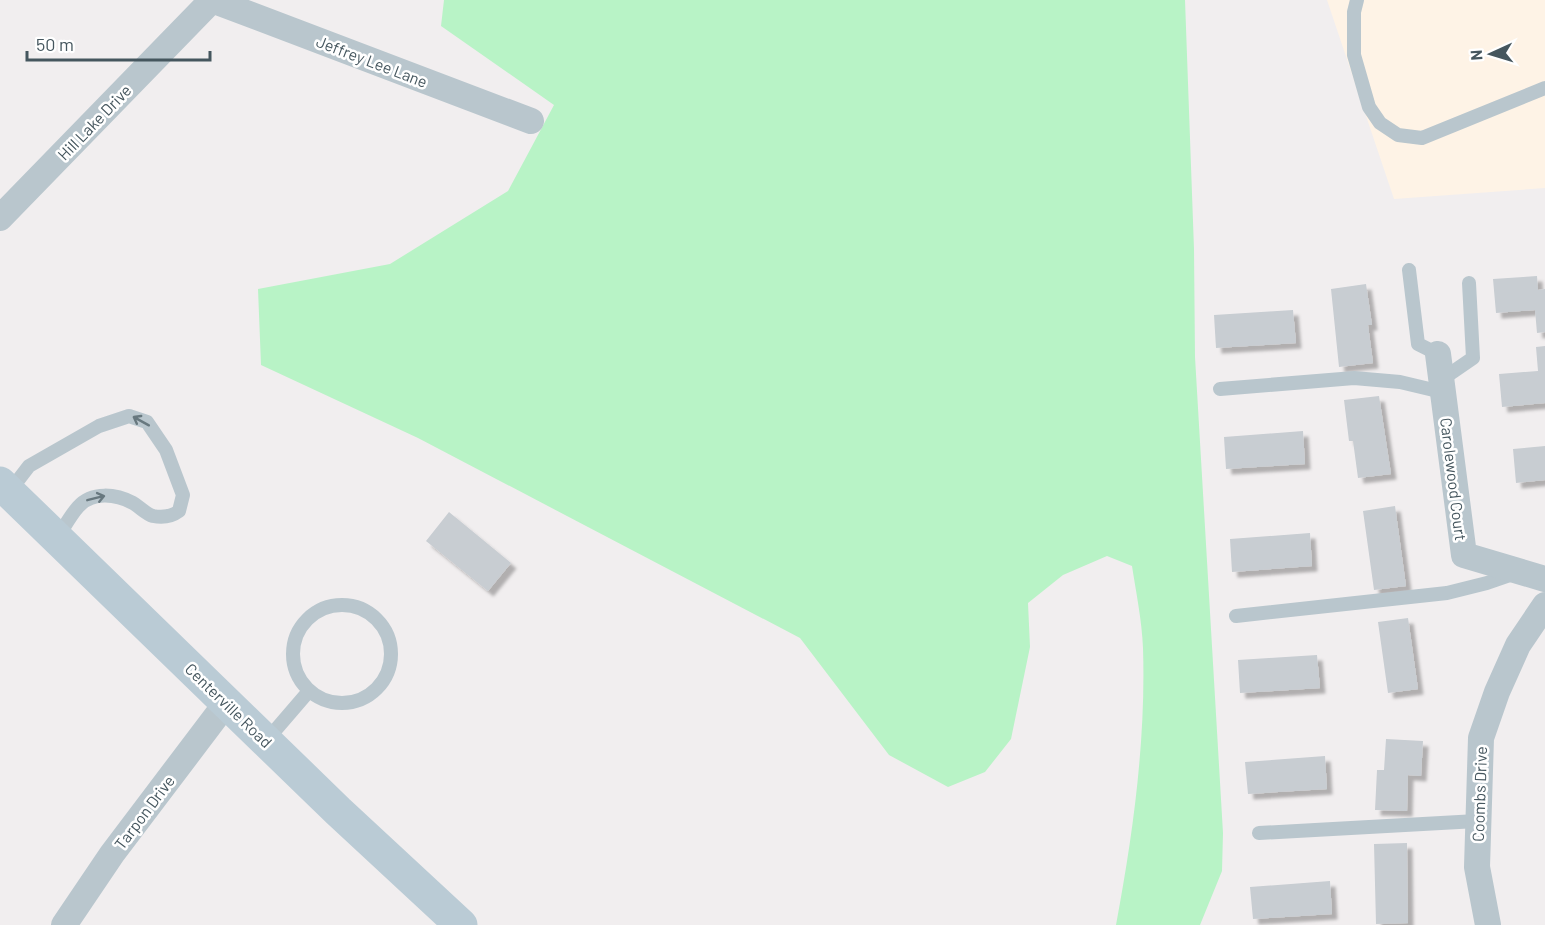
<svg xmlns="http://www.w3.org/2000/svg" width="1545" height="925" font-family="Barlow,sans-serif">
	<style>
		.commercial { fill: #fef3e6 }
		.green { fill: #b8f3c6 }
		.building { fill: #c8cdd2; filter: url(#shadow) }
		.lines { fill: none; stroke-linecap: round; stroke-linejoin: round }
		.service { stroke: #b9c6cd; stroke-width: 14 }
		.minor { stroke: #b9c6cd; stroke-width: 26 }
		.secondary { stroke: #bacbd5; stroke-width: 33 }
		.oneway { stroke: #68787f }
		.labels { text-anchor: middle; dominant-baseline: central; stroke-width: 5; stroke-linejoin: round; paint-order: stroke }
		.street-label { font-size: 16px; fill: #45565e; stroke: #fff }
	</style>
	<defs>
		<filter id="shadow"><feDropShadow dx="5.5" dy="5.5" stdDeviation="1.5" flood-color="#0004"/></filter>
	</defs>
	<rect width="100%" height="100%" fill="#f1eeef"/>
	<path class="commercial" d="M1327,0h218v188l-151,11z"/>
	<path class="green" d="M444,0h741l9,249 1,108 28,476 -1,38 -22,54h-84c17,-91 30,-185 27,-277 -1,-27 -7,-56 -11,-82l-25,-10 -44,19 -35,28 2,44 -19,92 -26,33 -37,15 -59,-32 -89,-117 -382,-200 -157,-73 -3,-76 132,-25 118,-73 46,-86 -113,-79z"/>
	<path class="building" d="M1537,276l1,14 7,-1v43l-8,1 -2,-23 -39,3 -3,-34z
		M1366,284l6,41h-4l5,38 -34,4 -8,-78z
		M1293,310l3,33 -80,5 -2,-33z
		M1545,346v57l-43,4 -3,-33 39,-3 -2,-24z
		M1379,396l12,78 -33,4 -5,-37h-4l-5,-41z
		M1303,431l2,33 -79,5 -2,-32z
		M1545,446v34l-29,3 -3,-34z
		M1395,506l11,80 -32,4 -11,-79z
		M449,512l62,51 -23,28 -62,-50z
		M1310,533l2,33 -80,6 -2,-33z
		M1408,618l10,71 -30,4 -10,-71z
		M1317,655l3,33 -80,5 -2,-33z
		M1386,739l37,2 -2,35 -13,-1 -1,36 -32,-1 2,-40h7z
		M1325,756l2,33 -79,5 -3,-32z
		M1407,843l1,80 -32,1 -2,-80z
		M1330,881l2,33 -79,5 -3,-32z"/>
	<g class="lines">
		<path class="service" d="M1357,0l-3,12v43l15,52 11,16 18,12 24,3 123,-50
			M1409,270l9,74 20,10
			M1441,380l32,-22 -4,-75
			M1220,389l134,-11 46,4 42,10
			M9,492l20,-26 70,-40 30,-10 18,6 19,28 17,45 -4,16c-8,6 -16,7 -26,5 -7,-2 -13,-9 -20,-13 -17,-9 -41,-12 -55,4 -8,9 -14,21 -21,31
			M293 654a49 49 0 1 1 98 0a49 49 0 1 1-98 0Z
			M1236,616l211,-23 40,-10 29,-10
			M266,741l43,-50
			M1259,833l218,-12"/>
		<path class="minor" d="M0,218l212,-218 319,121
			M1438,354l26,201 81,24
			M64,925l48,-71 115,-152
			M1488,925l-11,-58 4,-129 16,-46 21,-47 27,-40"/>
		<path class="secondary" d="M0,483l338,328 123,114"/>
	</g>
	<defs><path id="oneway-shaft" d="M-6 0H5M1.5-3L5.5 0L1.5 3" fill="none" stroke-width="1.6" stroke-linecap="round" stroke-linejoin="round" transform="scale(1.5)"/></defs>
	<g class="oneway">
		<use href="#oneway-shaft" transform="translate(141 421) rotate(-151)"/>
		<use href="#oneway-shaft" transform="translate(96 498) rotate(-14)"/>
	</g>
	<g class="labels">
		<g class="street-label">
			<text transform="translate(372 61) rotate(21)">Jeffrey Lee Lane</text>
			<text transform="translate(94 122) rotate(-46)">Hill Lake Drive</text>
			<text transform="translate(1454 479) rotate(83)">Carolewood Court</text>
			<text transform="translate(229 705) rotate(44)">Centerville Road</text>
			<text transform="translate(1479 794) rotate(-88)">Coombs Drive</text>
			<text transform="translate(144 812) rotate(-53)">Tarpon Drive</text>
		</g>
	</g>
	<g transform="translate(1491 54) rotate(266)" stroke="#ffffff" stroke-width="4.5" paint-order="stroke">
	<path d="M0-4.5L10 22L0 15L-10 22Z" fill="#45565e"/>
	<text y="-9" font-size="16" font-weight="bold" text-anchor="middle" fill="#45565e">N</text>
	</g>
	<path d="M27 51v9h183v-9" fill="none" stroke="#45565e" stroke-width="3"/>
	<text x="36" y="51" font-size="18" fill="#45565e" stroke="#ffffff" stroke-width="4.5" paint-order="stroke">50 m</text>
</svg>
